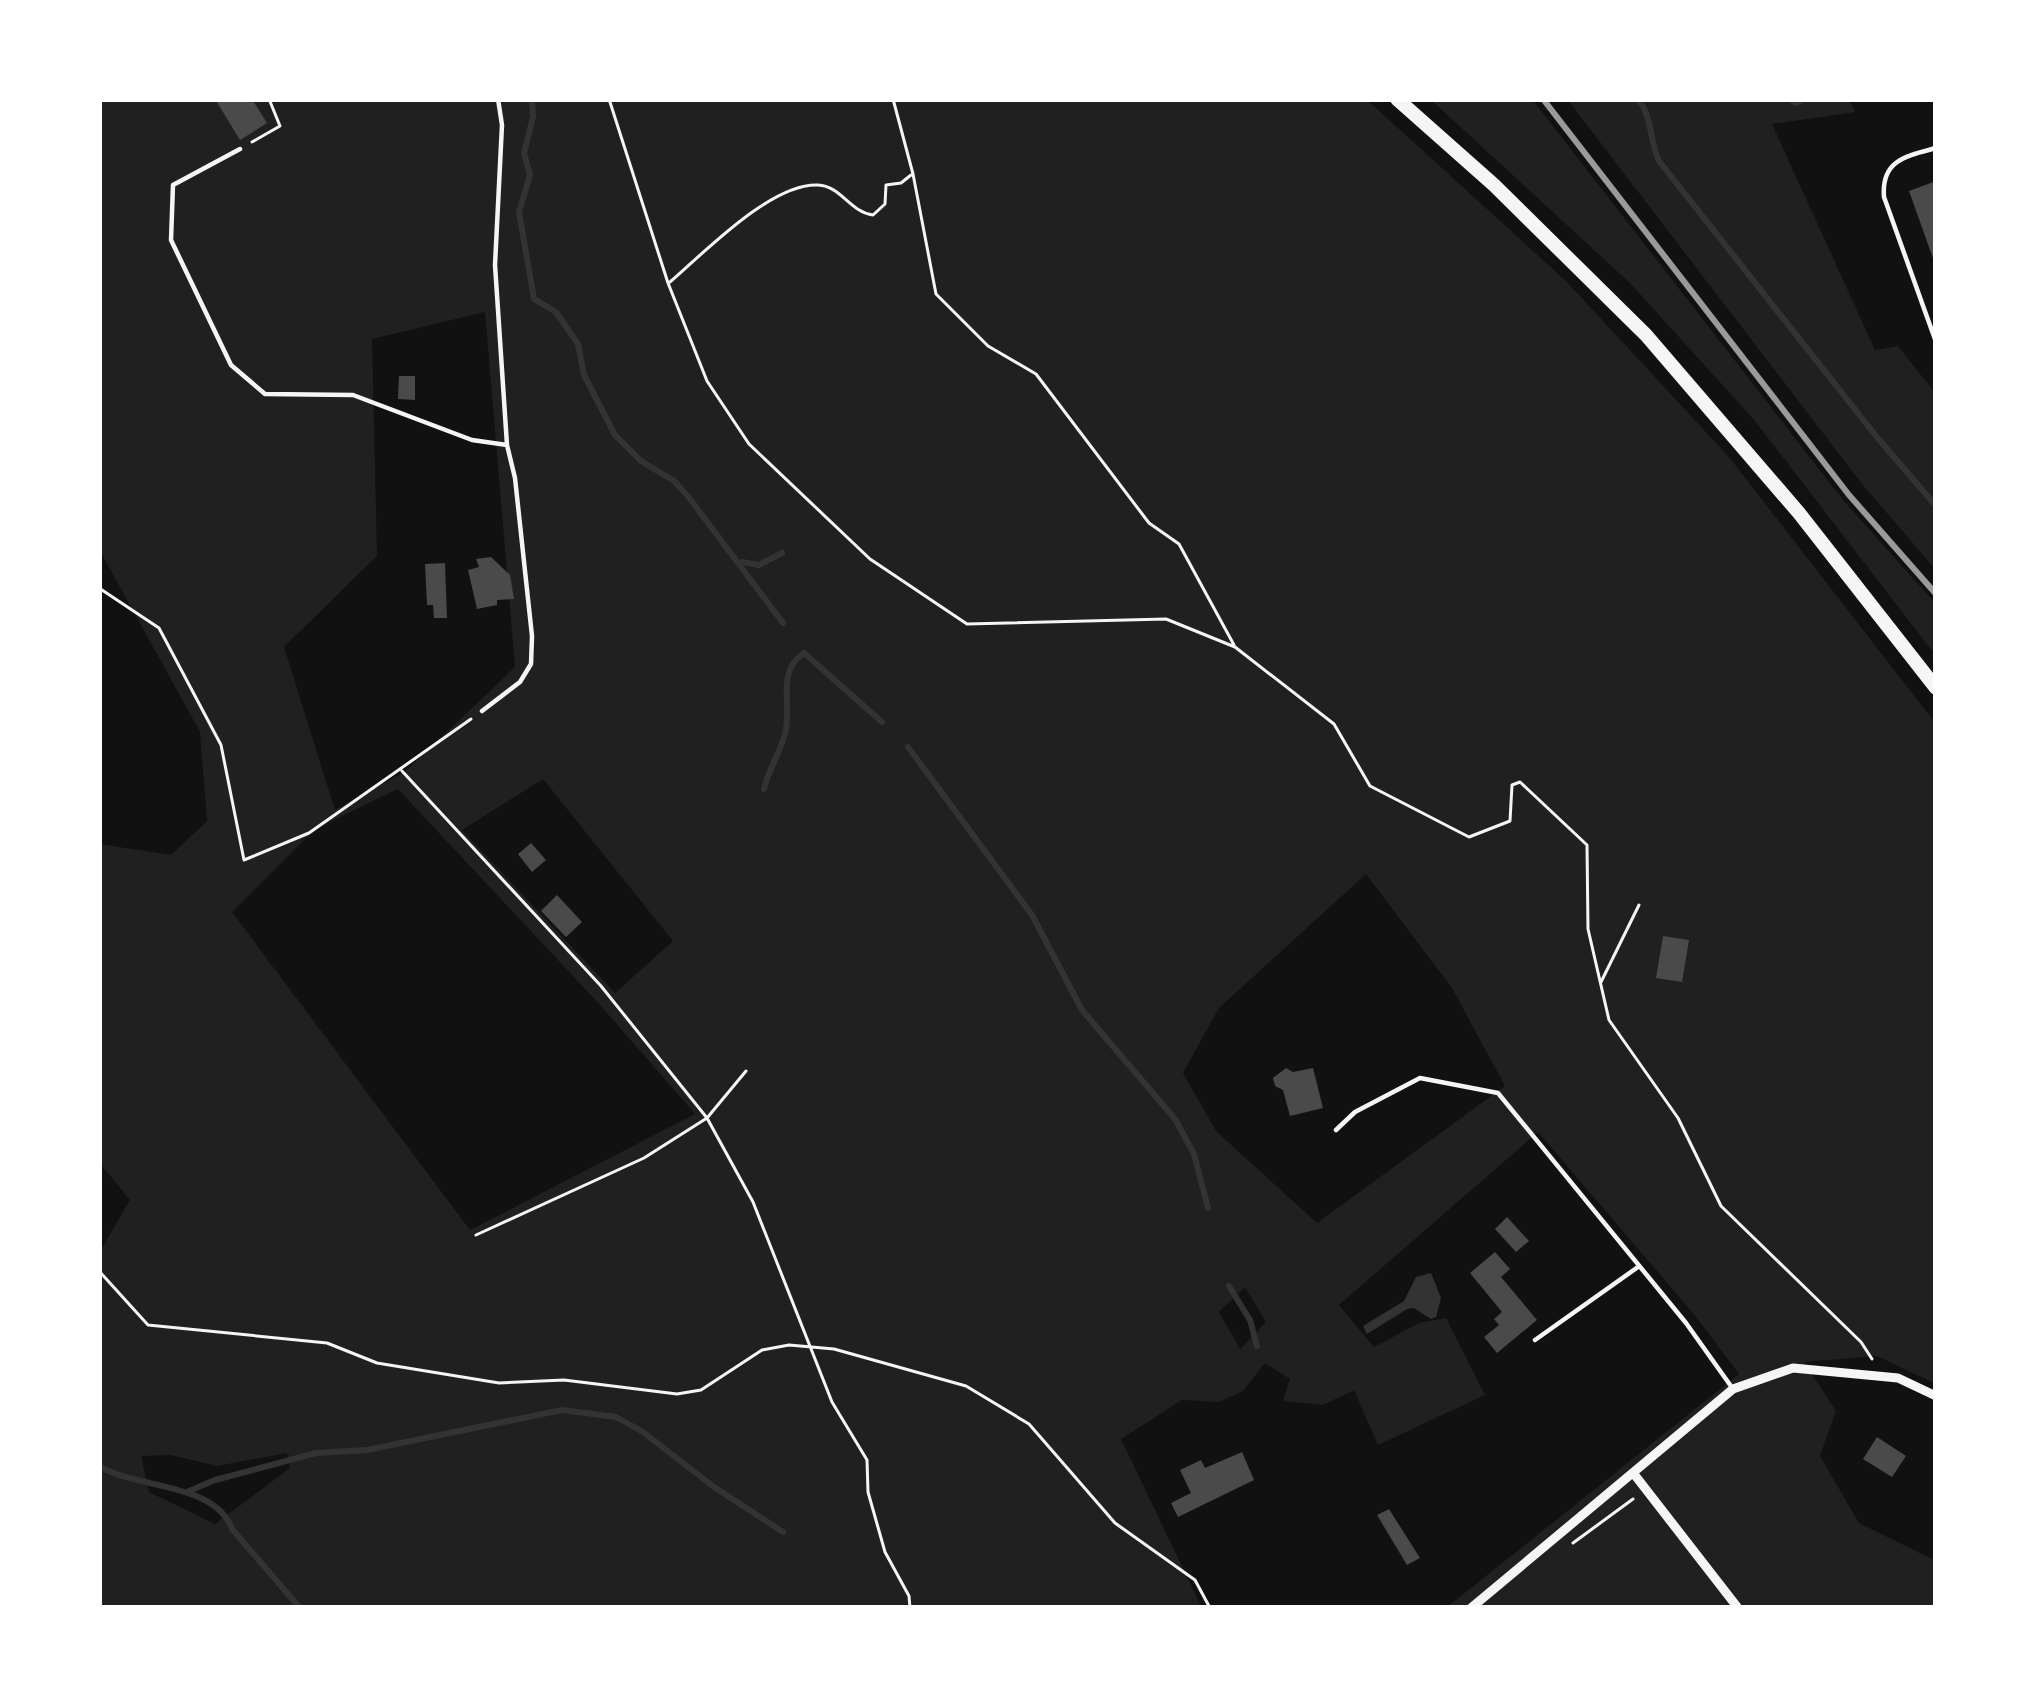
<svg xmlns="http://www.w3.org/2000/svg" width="2035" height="1707" font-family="Lora,serif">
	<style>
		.green { fill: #202020; fill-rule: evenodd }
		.water { fill: #333 }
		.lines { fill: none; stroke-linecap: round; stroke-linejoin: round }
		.stream { stroke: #333; stroke-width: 6 }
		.building { fill: #4a4a4a }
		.path { stroke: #f5f5f5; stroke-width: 3 }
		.service { stroke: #f5f5f5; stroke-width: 4.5 }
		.minor { stroke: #f5f5f5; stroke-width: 9 }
		.primary { stroke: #f5f5f5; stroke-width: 14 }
		.rail { stroke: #9a9a9a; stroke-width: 6 }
	</style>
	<rect width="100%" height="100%" fill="#111"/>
	<path class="green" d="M99,99h1267l200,182 163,176 207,267v660l-59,-28 -73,6 32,49 -16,45 39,67 77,38v47h-490l293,-234 -46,-61 -155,-181 -199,173 35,42 45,-24 27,-5 39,77 -107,50 -24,-55 -31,15 -40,-4 7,-22 -25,-16 -22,28 -24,11 -37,-2 -61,39 81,169h-1103v-355l31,-53 -31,-38v-318l72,11 36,-34 -7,-89 -101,-183zM485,312l30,355 -109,104 -71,39 -51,-163 93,-91 -5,-217zM543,779l130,162 -58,52 -153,-163zM398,789l203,217 94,108 -225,116 -238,-318 83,-83zM1366,874l86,114 53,98 -188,137 -101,-92 -33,-58 36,-65zM1245,1287l21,35 -26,27 -21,-37zM287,1453l3,15 -75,56 -66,-32 -8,-36 30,-1 46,11z
		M1430,99h102l311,401 93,104v52l-181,-235 -124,-137z
		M1567,99h282l6,13 -83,12 103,226 23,-4 38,48v176l-74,-86z"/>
	<path class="water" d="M1431,1273l10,25 -5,19 -5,2 -17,-11 -7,1 -40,25 -4,-8 41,-25 12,-24z"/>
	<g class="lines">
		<path class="stream" d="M532,99l1,18 -9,36 6,22 -11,37 15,87 22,13 22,32 6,31 31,60 26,26 33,20 13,14 96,128
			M1638,99c15,19 11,41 21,62l217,275 60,70
			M1789,99l7,4 8,-4
			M742,562l17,3 23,-12
			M908,747l124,168 50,95 93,109 19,35 14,54
			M764,789c4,-19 16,-36 21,-55 8,-28 -10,-62 19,-81l78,69
			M1229,1286l21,34 7,26
			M99,1466c37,23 116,16 133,63l68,79
			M187,1492l28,-12 101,-27 51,-3 195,-40 54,7 27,15 71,55 69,45"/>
	</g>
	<path class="building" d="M215,99h37l15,24 -27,17z
		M1936,181v83h-1l-26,-73z
		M399,376h16v24l-17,-1z
		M491,557l19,18 4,24 -17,1v5l-20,4 -9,-39 11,-3 -3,-8z
		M445,563l2,55h-13l-1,-13h-6l-2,-41z
		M531,843l15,17 -14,12 -14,-18z
		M557,895l25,27 -16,15 -25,-26z
		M1663,936l26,4 -7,42 -26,-4z
		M1286,1068l7,4 20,-4 10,40 -33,8 -7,-26 -8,-4 -2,-8z
		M1507,1217l22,24 -13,11 -21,-23z
		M1495,1252l15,17 -9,8 36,43 -40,33 -13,-16 15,-12 -5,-6 8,-7 -32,-39z
		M1877,1437l29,19 -14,21 -29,-18z
		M1242,1452l12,28 -76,37 -7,-14 20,-10 -11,-23 21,-10 4,8z
		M1389,1509l31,49 -13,7 -30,-50z"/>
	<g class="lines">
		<path class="path" d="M609,99l59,184 39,98 42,63 121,115 97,65 199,-5 69,28 99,77 36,62 99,51 41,-16 2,-36 8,-3 67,63 1,84 21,91 69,98 43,88 140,136 11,17
			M893,99l20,75 23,120 52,52 48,28 113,149 30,21 55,101
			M252,142l28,-16 -11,-27
			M670,282c35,-30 101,-99 148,-97 23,1 32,27 55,30l12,-11 1,-19 15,-2 10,-8
			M99,588l60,40 62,117 23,115 65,-27 162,-114
			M402,771l199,215 106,132 46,84 79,200 35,58 1,32 17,60 24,44 1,12
			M1601,982l38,-77
			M476,1235l168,-77 63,-40 39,-47
			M99,1271l49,54 179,18 50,20 122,20 65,-3 113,14 24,-4 61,-40 27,-5 45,4 132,37 63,38 86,99 80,57 15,28
			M1573,1543l60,-44"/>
		<path class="service" d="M1936,148c-30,8 -55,12 -52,49l52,145
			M240,149l-67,36 -2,55 60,125 34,29 88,1 119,45 35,5
			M482,711l38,-29 11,-18 1,-28 -17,-158 -8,-33 -12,-180 7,-140 -4,-26
			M1336,1130l19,-18 65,-34 78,15 188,230 47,66
			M1535,1340l103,-73"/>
		<path class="minor" d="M1634,1474l104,134
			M1471,1608l262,-219 60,-21 105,10 38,18"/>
		<path class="primary" d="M1397,99l97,86 152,150 153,178 137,175"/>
		<path class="rail" d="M1543,99l306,396 87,99"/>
	</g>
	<rect width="2035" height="1707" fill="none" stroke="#ffffff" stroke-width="204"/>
</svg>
